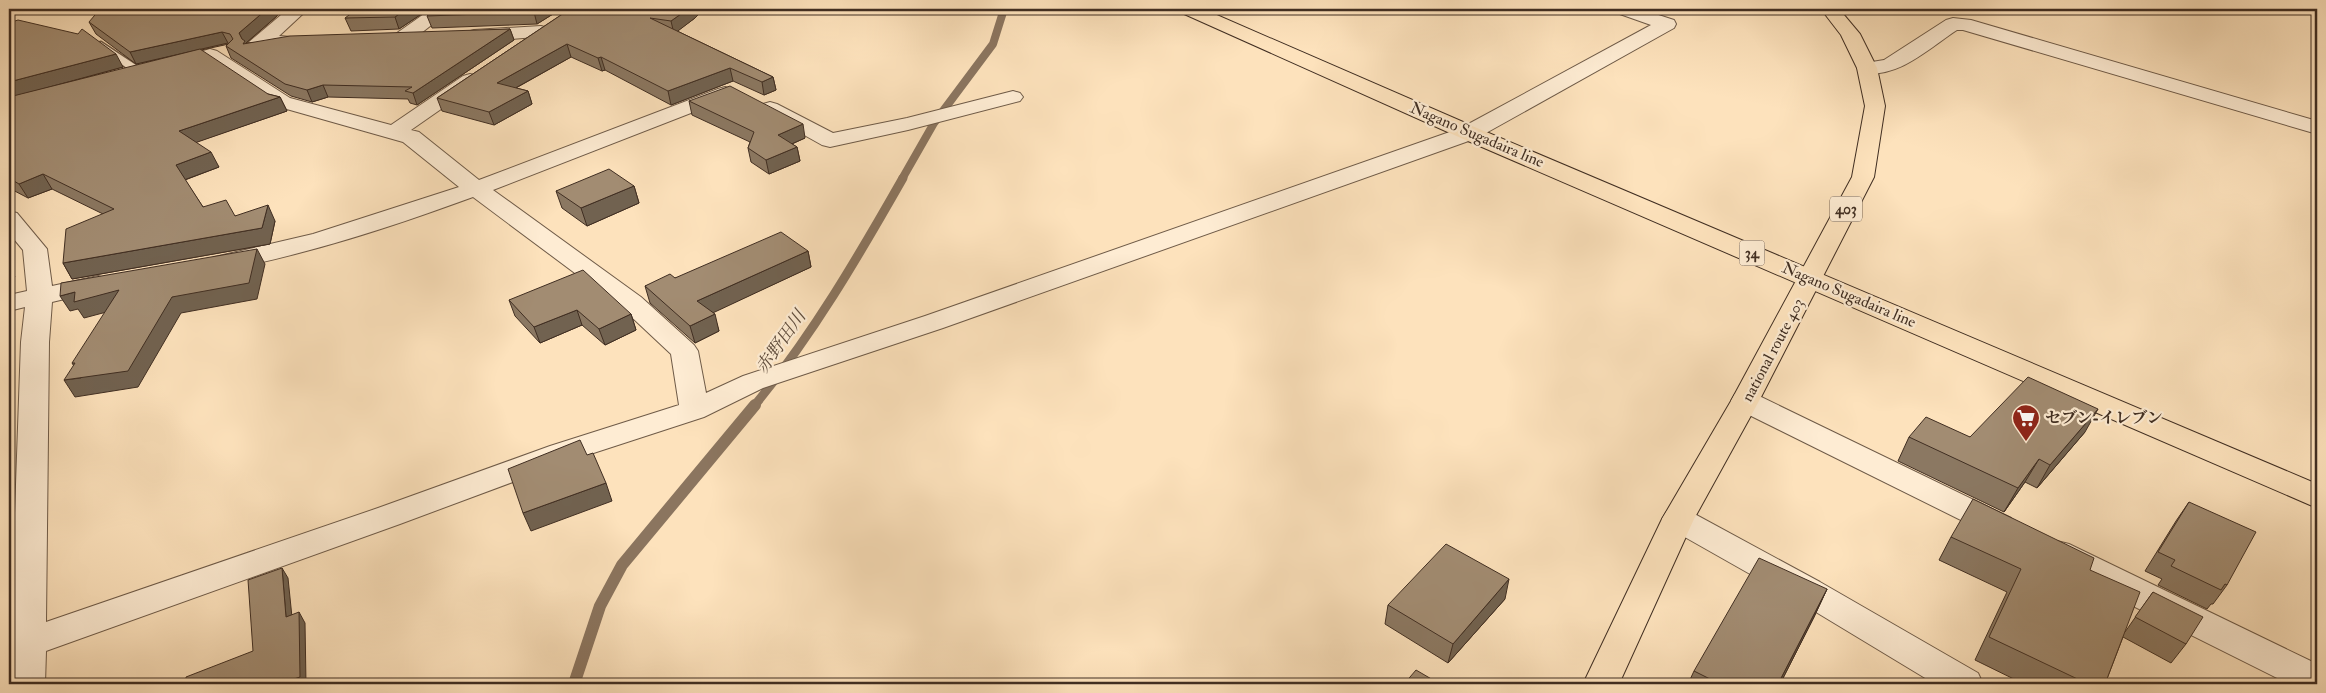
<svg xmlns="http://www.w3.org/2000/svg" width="2326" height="693" font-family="'IM FELL Double Pica','Noto Serif JP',serif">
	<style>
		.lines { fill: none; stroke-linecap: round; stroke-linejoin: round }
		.stream-far2 { stroke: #8b755f; stroke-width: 8 }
		.stream-far1 { stroke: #8b755f; stroke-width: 9 }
		.stream { stroke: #8b755f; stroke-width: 12 }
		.service-casing { stroke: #6f5b48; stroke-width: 3 }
		.minor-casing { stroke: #6f5b48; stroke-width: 2 }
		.primary-casing { stroke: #402e22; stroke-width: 2 }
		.trunk-casing { stroke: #402e22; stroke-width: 2 }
		.service { fill: #feecd3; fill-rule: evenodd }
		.minor { fill: #feecd3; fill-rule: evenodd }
		.primary { fill: #fde2bc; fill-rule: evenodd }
		.trunk { fill: #fde2bc; fill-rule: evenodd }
		.wall { fill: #8b7862; stroke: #402e22 }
		.shaded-wall { fill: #716250; stroke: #402e22 }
		.building { fill: #a28c72; stroke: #402e22 }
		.labels { text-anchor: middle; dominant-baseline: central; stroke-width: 4.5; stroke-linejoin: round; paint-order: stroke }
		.shield { fill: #feecd3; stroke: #796757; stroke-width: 1 }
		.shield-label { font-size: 15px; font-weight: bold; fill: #402e22 }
		.street-label { font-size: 16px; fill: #402e22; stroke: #feecd3 }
		.poi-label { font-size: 16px; font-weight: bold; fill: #402e22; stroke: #feecd3; text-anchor: start }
		.water-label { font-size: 18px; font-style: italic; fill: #5f4c3c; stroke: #feecd3 }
	</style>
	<rect width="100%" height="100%" fill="#fde2bc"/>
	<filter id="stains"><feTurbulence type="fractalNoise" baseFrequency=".004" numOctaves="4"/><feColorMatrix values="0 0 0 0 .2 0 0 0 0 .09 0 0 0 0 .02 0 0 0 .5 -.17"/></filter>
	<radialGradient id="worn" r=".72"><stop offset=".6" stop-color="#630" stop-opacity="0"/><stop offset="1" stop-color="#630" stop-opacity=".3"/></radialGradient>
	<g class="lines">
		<path class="stream-far2" d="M902,179l32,-56 59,-79 11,-35"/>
		<path class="stream-far1" d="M754,406c58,-70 104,-149 149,-228"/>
		<path class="stream" d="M574,684l26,-78 22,-41 133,-160"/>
		<g class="service-casing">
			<path id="service" d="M101,42l41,27v4h-8l-37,-26v-4z"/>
		</g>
		<g class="minor-casing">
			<path id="minor" d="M288,9h20l-29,27 12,1 3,4 -3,4 -35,7 -7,-2 -3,-4 3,-4z
				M431,9h21l-41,32 -7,2 -7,-2 -3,-4 3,-4z
				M1614,9h26l34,11 2,4 -2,4 -197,110 -534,190 -180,60 -59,29 -132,43 -172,64 -354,127 -1,33h-36l12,-342 4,-35 -16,4v-16l18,-4 -4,-41 -14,-17v-22l8,2 30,36 5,37 46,-10 9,3 4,5 -4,5 -55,13 -3,40 -3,280 332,-114 172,-62 129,-41 -8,-51 -48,-45 -150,-112c-82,30 -164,57 -249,73l-9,-3 -4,-5 4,-5 98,-23 146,-47 -56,-45 -127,-36 -73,-47 -3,-4 3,-4 7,-2 7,2 73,47 101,27 72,-49 7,-2 7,2 3,4 -3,4 -66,46 8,2 60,48 239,-91 7,-2 7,2 3,4 -3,4 -239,93 148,107 53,48 4,6 8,42 37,-17 182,-60 536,-188 190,-103 -34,-12z
				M1953,18l18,2 346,101v13l-354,-104h-6c-28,18 -61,51 -97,42l-3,-4 3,-4 24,-4 62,-40z
				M541,26l7,2 2,4 -2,4 -74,6 -7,-2 -3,-4 3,-4 7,-2z
				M1013,91l7,2 3,4 -3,4 -112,29 -78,17 -8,-2 -59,-33 -4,-4 4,-4 7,-2 7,2 56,29 74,-15z
				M1745,392l10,2 256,124 5,8 -5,8 -11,4 -11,-4 -254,-126 -4,-7 4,-7z
				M1678,507l11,4 131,71 158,91 5,11h-48l-139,-84 -129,-73 -5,-8 5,-8z
				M2057,541l12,3 248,120v20h-28l-244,-122 -5,-9 5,-9z"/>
		</g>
		<g class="primary-casing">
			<path id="primary" d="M1179,9h24l274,119 840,356v24l-856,-370 -279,-125z"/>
		</g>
		<g class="trunk-casing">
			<path id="trunk" d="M1821,9h18l21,25 17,34 8,38 -11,71 -115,224 -65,118 -75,165h-36l79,-165 69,-118 121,-224 13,-71 -8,-38 -16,-33z"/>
		</g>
		<use href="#service" class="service"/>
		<use href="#minor" class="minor"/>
		<use href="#primary" class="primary"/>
		<use href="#trunk" class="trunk"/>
	</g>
	<path class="wall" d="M429,9l-30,20 -48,2 -6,-13z
		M435,9h126l-24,15 -105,4 -5,-12z
		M570,9l125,9 -18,13 96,46 3,13 -12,5 -31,-14 -62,24 -66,-35 -3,1 -31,-14 -55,31 12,3 4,13 -38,21 -52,-14 -5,-13z
		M277,16l-31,27 264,-14 4,11 -97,65 -7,-2 -2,-4 -80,-2 -16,5 -21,-6 -60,-38 -5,-12 3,-2 -93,20 -40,-30 -7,-12z
		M9,23l114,44 -65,18 210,9 12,3 7,14 -91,31 23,25 -34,13 18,27 32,9 40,5 -5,23 -198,35 -9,-16 40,-49 -51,-25 -24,9 -19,-10z
		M689,101l116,37 -13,6 5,3 3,14 -31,13 -18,-12 -3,-14 2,-6 -58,-27z
		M634,186l5,17 -52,23 -25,-18 -6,-17z
		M808,251l3,16 -98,45 6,19 -24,12 -45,-40 -5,-17 30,-8z
		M509,300l122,14 5,16 -31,15 -23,-20 -42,18 -25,-27z
		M2085,432l-48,56 -12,-6 -21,30 -106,-51 11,-24h61z
		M2189,502l38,83 -14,19h-2l-4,5 -49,-24 4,-6 -17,-8 31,-50z
		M1951,537l139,33 35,62 28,-40 33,52 -15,19 -48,-26 -18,47h-81l-49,-24 32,-68 -68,-32z
		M1827,589l-13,28 -34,67h-92l6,-13z
		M1505,599l-57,64 -63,-39 3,-19z"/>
	<path class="shaded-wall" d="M267,9h15l-5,7 -31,27 3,12 -10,-22z
		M406,9h23l-30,20 -4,-12z
		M538,9h23l-24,15 -3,-12z
		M688,9h16l-9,9 -21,16 -3,-13z
		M510,29l4,11 -97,65 -4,-12z
		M222,32l6,11 -92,21 -6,-12z
		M567,44l4,13 -70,39 -4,-13z
		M116,54l7,13 -114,31v-16z
		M601,57l4,13 -3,1 -4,-13z
		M730,68l3,13 -62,24 -3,-14z
		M773,77l3,13 -12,5 -2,-13z
		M323,85l5,12 -16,5 -5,-12z
		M528,91l4,13 -38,21 -5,-13z
		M280,97l7,14 -101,35 -7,-15z
		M803,124l2,14 -25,11 -2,-14z
		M797,147l3,14 -31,13 -3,-14z
		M211,152l8,15 -35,13 -8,-15z
		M43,174l9,15 -24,9 -9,-14z
		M634,186l5,17 -52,23 -6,-18z
		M268,205l7,16 -5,23 -198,35 -9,-16 199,-35z
		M257,249l8,15 -8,35 -76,14 -43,74 -63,10 -11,-17 17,-2 -9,-15 100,-66z
		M808,251l3,16 -109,51 -5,-17z
		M9,267l6,10 -6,3z
		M119,290l10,16 -45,12 -6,-9 -8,2 -10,-15 15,-4z
		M577,310l5,15 -42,18 -6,-16z
		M631,314l5,16 -31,15 -6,-16z
		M715,314l4,17 -24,12 -5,-17z
		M2098,409l-13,23 -48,56 13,-23z
		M2039,459l-14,23 -21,30 14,-24z
		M606,483l6,18 -81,30 -8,-18z
		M282,568l6,10 5,49 -7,-10z
		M1509,579l-4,20 -57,64 5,-19z
		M1827,589l-13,28 -34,67h-2z
		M299,612l6,11 1,61h-28z"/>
	<path class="building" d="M100,9h167l-28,24 3,6 3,2 -2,3 47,-8 220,-7 -97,64 -8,-2 7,-4 -89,-2 -16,5 -22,-6 -59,-38 7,-7 -3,-5 -8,-2 -92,20 -41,-30z
		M357,9h49l-11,8 -50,1z
		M435,9h103l-4,3 -107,4z
		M570,9h118l-17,12 -21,-3 123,59 -11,5 -32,-14 -62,23 -67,-34 -3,1 -31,-14 -70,39 31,8 -39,21 -52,-14z
		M18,20l60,14 4,-5 34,25 -107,28v-59z
		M200,49l68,45 12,3 -101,34 32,21 -35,13 27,42 23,-7 9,16 33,-11 -6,23 -199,35 3,-34 48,-20 -71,-35 -24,10 -10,-6v-81z
		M730,86l73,38 -25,11 19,12 -31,13 -18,-12 6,-16 -65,-31z
		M609,169l25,17 -53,22 -25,-17z
		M781,232l27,19 -111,50 18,13 -25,12 -45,-40 25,-12 5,4z
		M257,249l-8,34 -77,14 -44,74 -64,9 11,-17h-3l47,-73 -45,12 1,-10 -15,4 1,-13z
		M583,270l48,44 -32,15 -22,-19 -43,17 -25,-27z
		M2028,377l70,32 -48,56 -11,-6 -21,29 -109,-51 17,-20 44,20z
		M580,440l7,15 6,-2 13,30 -83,30 -15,-44z
		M1973,499l121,59 -4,12 50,22 -35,92h-17l-99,-47 32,-68 -70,-32z
		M2189,502l67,30 -29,53 -2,-1 -4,6 -50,-24 4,-6 -17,-8z
		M1446,544l63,35 -56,65 -65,-39z
		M1759,558l68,31 -49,95h-58l-26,-13z
		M282,568l4,49 13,-5 1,65 -22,7h-92v-7l67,-26 -5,-71z
		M2153,592l50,25 -17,27 -51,-27z
		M1416,670l24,14h-36z"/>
	<defs>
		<g id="supermarket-pin" transform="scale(1.4375)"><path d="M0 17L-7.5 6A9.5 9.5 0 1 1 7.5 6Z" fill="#8f2418" stroke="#feecd3"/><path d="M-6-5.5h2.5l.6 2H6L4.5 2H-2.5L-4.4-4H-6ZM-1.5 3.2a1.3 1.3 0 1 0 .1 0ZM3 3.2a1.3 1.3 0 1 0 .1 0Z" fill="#fff"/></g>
	</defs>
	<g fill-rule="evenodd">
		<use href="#supermarket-pin" x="2026" y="418"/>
	</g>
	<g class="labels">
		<g class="shield">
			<rect x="1830" y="196.5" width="32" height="25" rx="4"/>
			<rect x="1739.5" y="240.5" width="25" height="25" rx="4"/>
		</g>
		<g class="shield-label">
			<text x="1846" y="209">403</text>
			<text x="1752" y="253">34</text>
		</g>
		<g class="street-label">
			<text transform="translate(1477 135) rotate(23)">Nagano Sugadaira line</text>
			<text transform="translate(1849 295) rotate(23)">Nagano Sugadaira line</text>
			<text transform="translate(1773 350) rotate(-62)">national route 403</text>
		</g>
		<g class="poi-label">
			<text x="2045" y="418">セブン-イレブン</text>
		</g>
		<g class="water-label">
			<text transform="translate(781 342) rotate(-55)">赤野田川</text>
		</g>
	</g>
	<rect width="2326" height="693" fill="none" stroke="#fde2bc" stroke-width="30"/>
	<rect x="10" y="10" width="2306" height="673" fill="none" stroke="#402e22" stroke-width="2.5"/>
	<rect x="15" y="15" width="2296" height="663" fill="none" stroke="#402e22"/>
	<rect width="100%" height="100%" filter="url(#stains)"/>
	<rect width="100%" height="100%" fill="url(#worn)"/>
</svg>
